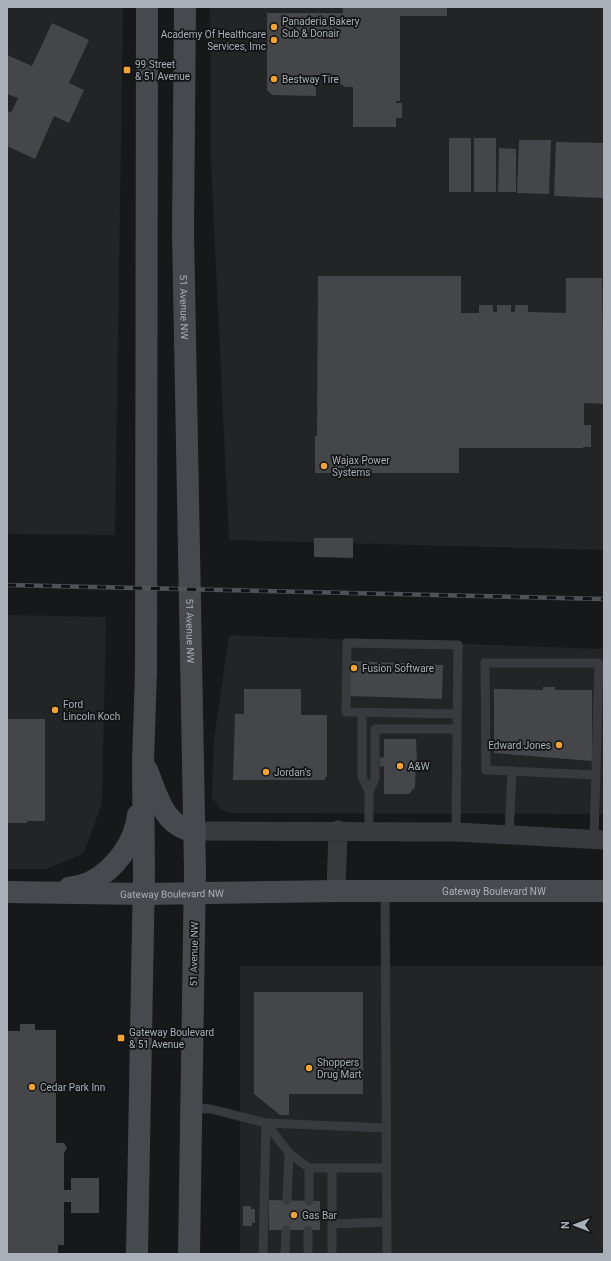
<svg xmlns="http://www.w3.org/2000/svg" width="611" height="1261" font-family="Roboto,sans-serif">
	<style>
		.built { fill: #232426 }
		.building { fill: #444649 }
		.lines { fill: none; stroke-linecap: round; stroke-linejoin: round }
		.service { stroke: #383a3e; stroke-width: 9 }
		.minor { stroke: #383a3e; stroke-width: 19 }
		.secondary { stroke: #46494e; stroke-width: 22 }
		.rail-casing { stroke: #4f5257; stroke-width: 4.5 }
		.rail { stroke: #121314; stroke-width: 3; stroke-dasharray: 9; stroke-linecap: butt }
		.poi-dot { fill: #f0a338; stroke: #121314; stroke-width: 1.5 }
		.labels { text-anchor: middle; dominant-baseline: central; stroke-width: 3.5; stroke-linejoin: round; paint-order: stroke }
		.poi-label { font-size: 10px; fill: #aab0b9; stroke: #121314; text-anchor: start }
		.street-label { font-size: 10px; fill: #aab0b9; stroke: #121314 }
	</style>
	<rect width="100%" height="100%" fill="#171819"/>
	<path class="built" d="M7,7h116l-8,528 -108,-1z
		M210,7h394v543l-375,-10 -18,-378z
		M7,615l99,2 -4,186 -18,50 -37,16h-40z
		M229,635l375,14v165l-372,-1 -10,-3 -10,-12v-8l2,-50z
		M240,966h364v288h-364z"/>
	<path class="building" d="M343,7h104v9h-47v85h-4v2h6v15h-6v9h-43v-40h-8l-7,-5v-7h-22v21l-44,-1 -5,-5v-77h76z
		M52,23l37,17 -20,43 15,7 -15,33 -15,-7 -19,43 -28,-13 1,-29 -1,-4 1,-2 3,2 7,-15 -11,-4v-39l25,11z
		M449,138h22v54h-22z
		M474,138h22v54h-22z
		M519,140h32l-2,54 -32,-1z
		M556,142l48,1v55l-50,-2z
		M499,148l17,1v43h-18z
		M318,276h143v37h18v-8h14v7h4v-7h14v7h4v-7h13v7l38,1v-35h36l2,126 -20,-1v22h7v22h-8v1h-124v25h-144v-37h2z
		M314,538h39v20l-39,-1z
		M351,661l92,4 -1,34 -93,-3z
		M543,687h12v3h37v71l-98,-8v-64l49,1z
		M244,689h57v26h26v62h-2v3h-92l2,-66h9z
		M7,719h38v102h-18v2h-20z
		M384,739h32l1,22h-1l-1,26 -6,7h-25v-28l-4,1v-9l4,-1z
		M254,992h109v102h-74v21h-9l-26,-21z
		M20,1024h15v6h21v113h8l3,5 -3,5v37h7v-12h28v35h-28v-11h-7v43h-6v9h-51v-223h13z
		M269,1200l51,1v29h-51z
		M243,1206h8v3h4v14h-3v3h-9z"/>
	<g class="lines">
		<path class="service" d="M362,713v64l7,14v40
			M369,791l6,-12v-50h82
			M456,832l2,-187 -111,-2 -1,69 111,2
			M509,835l3,-64
			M594,840l5,-177h-114l1,107 110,5
			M385,891l2,363
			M192,1108l19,1 55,14 23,30 20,15h77
			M332,1168v86
			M287,1200l2,-47
			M309,1201v-33
			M332,1224l55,-2
			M263,1254l3,-131 120,5
			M285,1254l1,-24
			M308,1254v-24"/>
		<path class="minor" d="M195,831l261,1 148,8
			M336,891l2,-61"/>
		<g class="secondary">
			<path id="s1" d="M185,7l-2,225 12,638 -6,384"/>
			<path d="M147,770c10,25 17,58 48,61"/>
			<path d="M69,888c7,-1 15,-3 22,-6 24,-13 44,-39 47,-67"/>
			<path id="s2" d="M7,892l137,2 192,-3h268"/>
			<path d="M137,1254l7,-381 -1,-111 3,-91 1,-664"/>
		</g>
		<g class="rail-casing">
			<path id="rail" d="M7,585l597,14"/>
		</g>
		<use href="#rail" class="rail"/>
	</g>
	<g class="poi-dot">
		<circle cx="274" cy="27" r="4"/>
		<circle cx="274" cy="40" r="4"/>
		<rect x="123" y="66" width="8" height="8" rx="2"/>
		<circle cx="274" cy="79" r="4"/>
		<circle cx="324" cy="466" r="4"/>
		<circle cx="354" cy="668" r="4"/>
		<circle cx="55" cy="710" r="4"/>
		<circle cx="559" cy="745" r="4"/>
		<circle cx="400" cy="766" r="4"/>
		<circle cx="266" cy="772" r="4"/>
		<rect x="117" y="1034" width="8" height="8" rx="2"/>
		<circle cx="309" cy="1068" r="4"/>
		<circle cx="32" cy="1087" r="4"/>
		<circle cx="294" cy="1215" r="4"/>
	</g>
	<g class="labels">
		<g class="poi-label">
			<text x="282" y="21">Panaderia Bakery<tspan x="282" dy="12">Sub &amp; Donair</tspan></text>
			<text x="266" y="34" text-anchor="end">Academy Of Healthcare<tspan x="266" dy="12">Services, Imc</tspan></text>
			<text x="135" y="64">99 Street<tspan x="135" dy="12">&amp; 51 Avenue</tspan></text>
			<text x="282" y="79">Bestway Tire</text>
			<text x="332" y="460">Wajax Power<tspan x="332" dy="12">Systems</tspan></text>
			<text x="362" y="668">Fusion Software</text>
			<text x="63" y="704">Ford<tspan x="63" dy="12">Lincoln Koch</tspan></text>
			<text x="551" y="745" text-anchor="end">Edward Jones</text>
			<text x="408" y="766">A&amp;W</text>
			<text x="274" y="772">Jordan's</text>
			<text x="129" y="1032">Gateway Boulevard<tspan x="129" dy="12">&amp; 51 Avenue</tspan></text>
			<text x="317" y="1062">Shoppers<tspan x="317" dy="12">Drug Mart</tspan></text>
			<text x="40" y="1087">Cedar Park Inn</text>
			<text x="302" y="1215">Gas Bar</text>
		</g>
		<g class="street-label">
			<text stroke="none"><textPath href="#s1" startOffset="300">51 Avenue NW</textPath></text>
			<text stroke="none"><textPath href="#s1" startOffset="624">51 Avenue NW</textPath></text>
			<text stroke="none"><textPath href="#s2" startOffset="487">Gateway Boulevard NW</textPath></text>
			<text stroke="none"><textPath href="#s2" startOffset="165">Gateway Boulevard NW</textPath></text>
			<text transform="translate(194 954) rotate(-89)">51 Avenue NW</text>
		</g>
	</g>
	<rect width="611" height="1261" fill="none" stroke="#aab0b9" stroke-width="16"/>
	<g transform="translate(575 1225) rotate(270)" stroke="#121314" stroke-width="3" paint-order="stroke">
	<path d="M0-3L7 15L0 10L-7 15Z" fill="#aab0b9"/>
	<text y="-6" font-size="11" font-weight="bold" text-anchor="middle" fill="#aab0b9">N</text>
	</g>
</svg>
